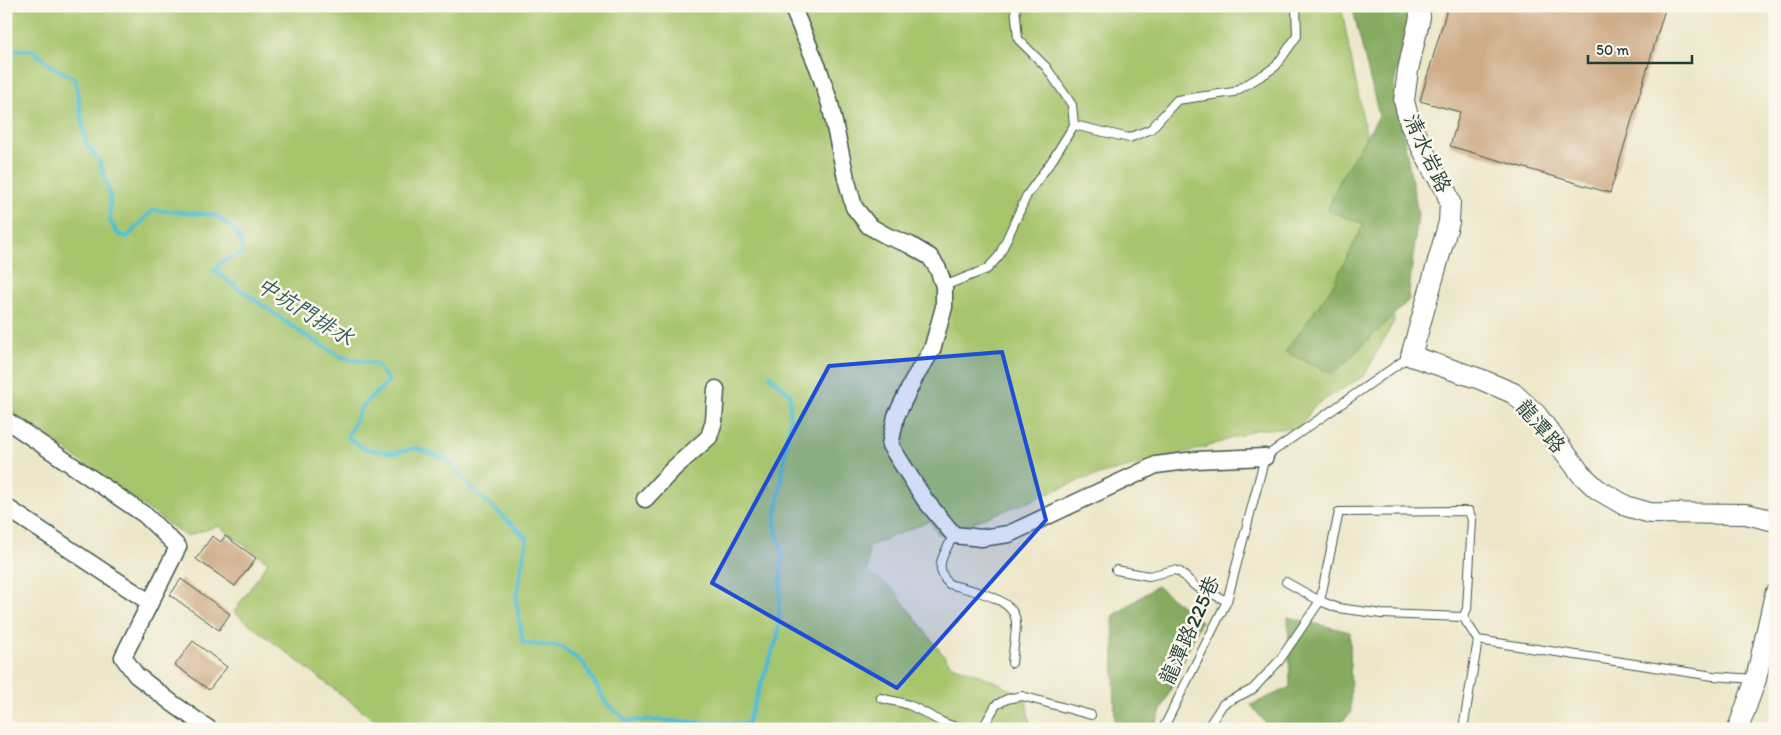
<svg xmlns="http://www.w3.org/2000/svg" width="1781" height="735" font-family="Itim,'LXGW WenKai TC',sans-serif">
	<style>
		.green { fill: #a7c56d; stroke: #638150 }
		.forest { fill: #85aa60; stroke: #52744a }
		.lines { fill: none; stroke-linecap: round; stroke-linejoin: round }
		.stream { stroke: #53bece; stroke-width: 4.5 }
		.building { fill: #ceac87 }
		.service-casing { stroke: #3e564a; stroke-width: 10 }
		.minor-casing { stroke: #3e564a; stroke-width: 19 }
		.tertiary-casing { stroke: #3e564a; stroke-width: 22 }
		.service { stroke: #fff; stroke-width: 8 }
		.minor { stroke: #fff; stroke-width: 16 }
		.tertiary { stroke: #fff; stroke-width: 20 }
		.marked { fill: #1d4ed8; fill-opacity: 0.2; stroke: #1d4ed8; stroke-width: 4; stroke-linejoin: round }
		.labels { text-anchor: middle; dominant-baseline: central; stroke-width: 5; stroke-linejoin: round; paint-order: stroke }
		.street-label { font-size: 21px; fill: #1f3d34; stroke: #fbf7ec }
		.water-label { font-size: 22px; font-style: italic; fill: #2c5d5a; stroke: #fbf7ec }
	</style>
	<rect width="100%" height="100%" fill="#fbf7ec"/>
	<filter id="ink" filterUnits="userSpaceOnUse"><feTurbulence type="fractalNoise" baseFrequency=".02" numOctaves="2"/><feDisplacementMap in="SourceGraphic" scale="10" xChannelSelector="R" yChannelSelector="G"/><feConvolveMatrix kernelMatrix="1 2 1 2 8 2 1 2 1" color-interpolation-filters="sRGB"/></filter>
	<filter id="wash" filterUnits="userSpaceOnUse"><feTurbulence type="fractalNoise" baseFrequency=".0096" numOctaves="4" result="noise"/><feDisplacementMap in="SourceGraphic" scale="20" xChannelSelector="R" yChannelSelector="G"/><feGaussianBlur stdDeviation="1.12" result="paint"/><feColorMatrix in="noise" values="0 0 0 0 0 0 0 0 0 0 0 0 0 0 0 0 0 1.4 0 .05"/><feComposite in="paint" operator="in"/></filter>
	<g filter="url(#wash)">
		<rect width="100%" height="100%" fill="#ede7ca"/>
		<path class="green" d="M6,6h1335l45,231 8,84 -30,55 -50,30 -15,23h-40l-56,19 -120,31 -55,23 -89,33 -9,-14 -62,25v27l25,16 57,75 51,20 25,17 5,28h-645l-152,-117 34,-50 -50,-36 -32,10 -180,-128z"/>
		<path class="forest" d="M1352,6h60l-18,78 24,130 -10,87 -75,73 -48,-22 47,-65 32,-63 -37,-14 15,-34 37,-60z
			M1157,586l44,35 -48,108h-38l-2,-113z
			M1288,617l62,15 1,80 -15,17h-66l-19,-24 39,-18z"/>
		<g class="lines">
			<path class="stream" d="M6,51l27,-1 18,16 24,13 11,65 14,18 10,34v25l8,13 9,3 26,-27 62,5 18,14 9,13v11l-20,9 -8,9 86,61 41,25 35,7 13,17 -28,26 -13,30 17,12 30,4 20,-5 32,11 24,29 56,50 -11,62 7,43 38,4 23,17 22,39 21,18 21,-1 99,4 3,5
				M747,724l31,-88 4,-84 -7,-28 15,-104v-26l-20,-18"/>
		</g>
		<g id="blocks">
			<path class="building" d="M1448,6h218l-56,187 -160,-47 10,-34 -40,-11z
				M212,536l9,6 4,-6 31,22 -21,28 -39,-27z
				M181,579l49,35 -11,16 -49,-35z
				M193,641l34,26 -18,23 -34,-25z"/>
		</g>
	</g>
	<g filter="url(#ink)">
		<use href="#blocks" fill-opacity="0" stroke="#3e564a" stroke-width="1"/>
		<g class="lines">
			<g class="service-casing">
				<path id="service" d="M1074,125l55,13 22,-9 26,-29 57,-8 32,-19 10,-7 21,-30 -1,-30
					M944,286l43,-17 12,-13 28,-61 26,-36 21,-34 -2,-20 -26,-38 -28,-28 -3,-33
					M954,535c-9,17 -22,32 -5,49 20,6 67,13 67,39 0,13 -3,27 -4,40
					M1116,570l33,6 25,-6 6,2 15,14 32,15
					M1286,582l34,19 18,7 44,6 81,3
					M1463,617l15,23 -15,89
					M1478,640l235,36 41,3
					M881,698c10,3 21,4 30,8 22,10 30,19 55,23
					M982,729l14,-24 11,-6 15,-3 69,19
					M1163,729l64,-128 38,-144 145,-101
					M1207,729l16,-25 30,-15 26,-28 41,-60 19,-89 130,-1 3,9 -5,89 -4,8"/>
			</g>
			<g class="minor-casing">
				<path id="minor" d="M792,6l27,64 11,34 16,74 8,29 15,19 18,10 23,9 20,12 8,12 6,17v21l-12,43 -17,27 -19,39 -6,29 35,55 29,35 27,3 28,-4 147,-69 39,-5 70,-3
					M6,420l139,95 33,32 -55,110 13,18 36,28 37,26
					M645,499l29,-31 35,-31 5,-16 2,-32
					M6,507l143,95"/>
			</g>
			<g class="tertiary-casing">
				<path id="tertiary" d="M1419,6l1,11 -12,53 -4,31 6,23 24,48 10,14 6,16 -1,20 -38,134 69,23 33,14 23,21 45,60 16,15 29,17 24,7 96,1 29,7
					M1738,729l18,-50 19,-85"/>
			</g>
			<use href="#service" class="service"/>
			<use href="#minor" class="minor"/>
			<use href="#tertiary" class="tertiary"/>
		</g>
	</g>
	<path class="marked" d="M1002,352l44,168 -149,168 -185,-105 117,-217z"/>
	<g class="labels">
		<g class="street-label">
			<text transform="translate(1428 153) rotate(65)">清水岩路</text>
			<text transform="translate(1541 426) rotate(49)">龍潭路</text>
			<text transform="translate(1189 630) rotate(-66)">龍潭路225巷</text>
		</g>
		<g class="water-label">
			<text transform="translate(305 311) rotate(32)">中坑門排水</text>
		</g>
	</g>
	<rect width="1781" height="735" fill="none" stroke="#fbf7ec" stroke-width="25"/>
	<path d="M1588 55v8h104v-8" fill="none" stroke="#1f3d34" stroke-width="2.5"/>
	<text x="1596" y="55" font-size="15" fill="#1f3d34" stroke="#fbf7ec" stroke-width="4" paint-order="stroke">50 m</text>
</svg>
